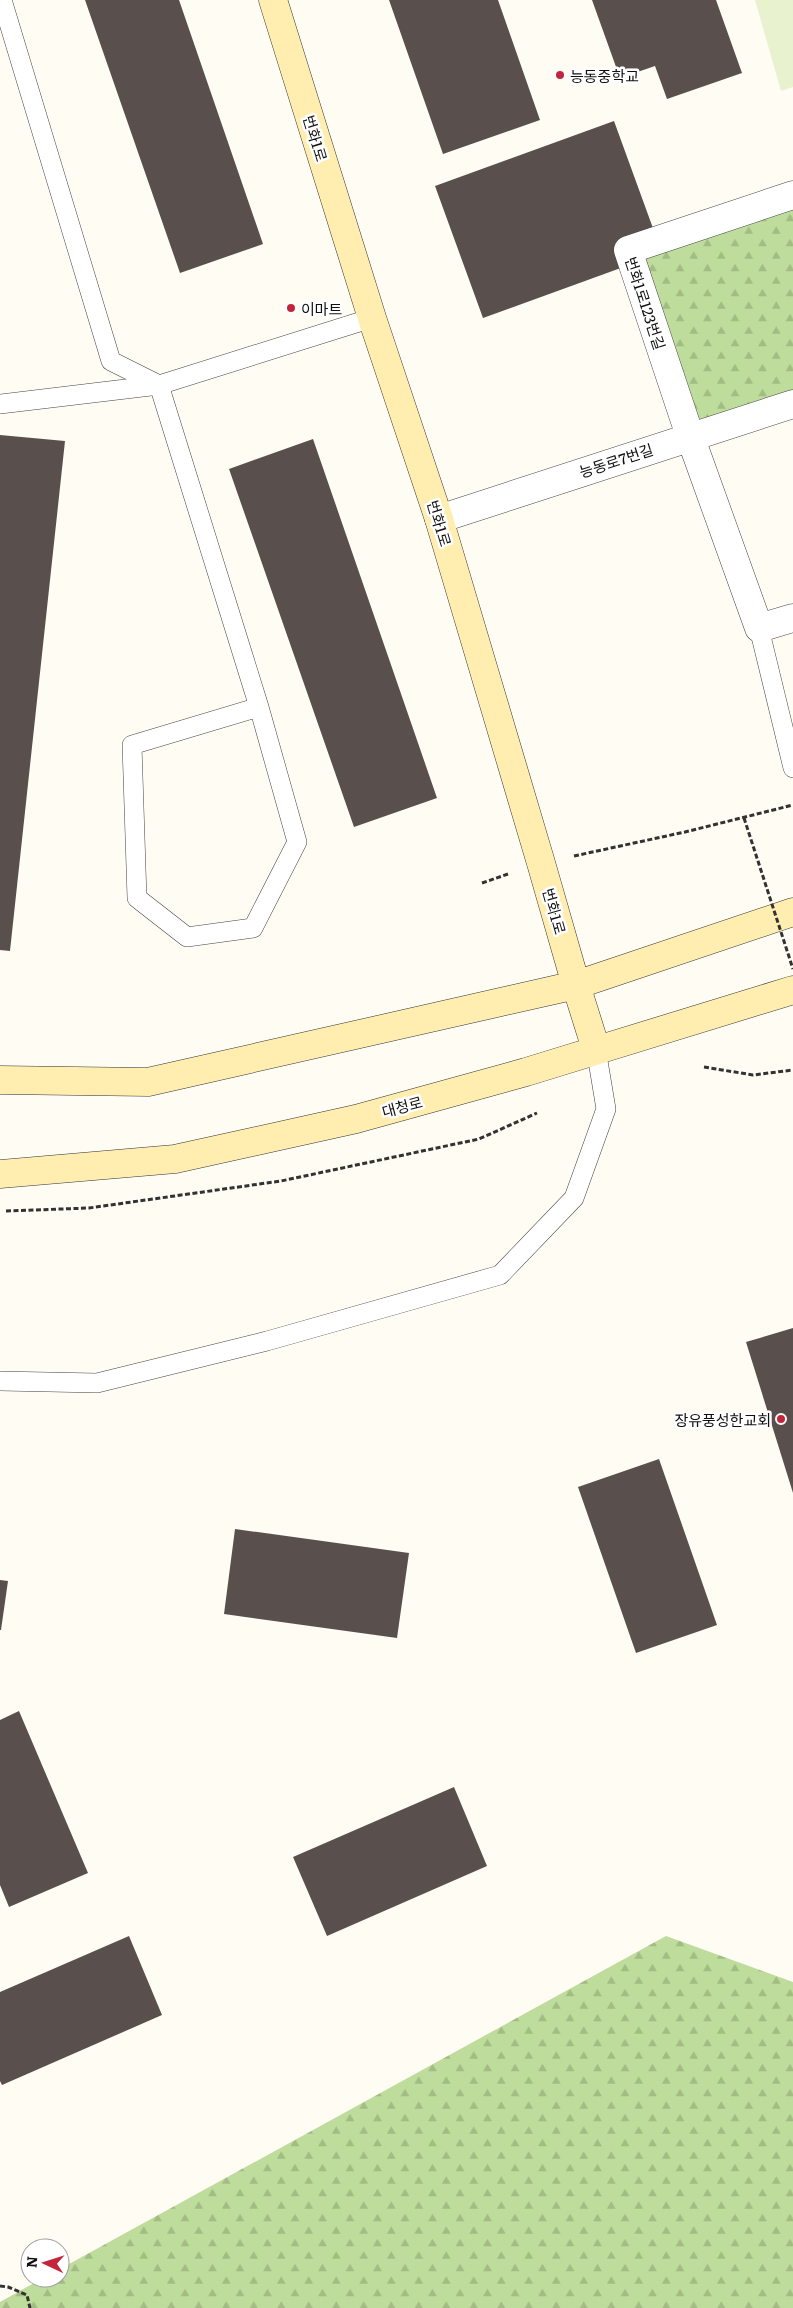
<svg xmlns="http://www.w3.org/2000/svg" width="793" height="2308" font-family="Literata,'Noto Sans KR',serif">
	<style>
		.forest { fill: url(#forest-firs) }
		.pitch { fill: #e9f2ce }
		.building { fill: #59504d }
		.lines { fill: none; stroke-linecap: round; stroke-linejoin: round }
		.lane-casing { stroke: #434343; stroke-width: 20 }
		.street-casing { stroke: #434343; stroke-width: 29 }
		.secondary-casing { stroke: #323232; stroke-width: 29 }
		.path { stroke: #323232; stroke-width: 3; stroke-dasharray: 5 2.5; stroke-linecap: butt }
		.lane { stroke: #fff; stroke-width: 19 }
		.street { stroke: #fff; stroke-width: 28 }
		.secondary { stroke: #ffeeaf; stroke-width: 28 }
		.path-bridge { stroke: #323232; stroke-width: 3; stroke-dasharray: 5 2.5; stroke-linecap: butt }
		.poi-dot { fill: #c3263c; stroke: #fff; stroke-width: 2 }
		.labels { text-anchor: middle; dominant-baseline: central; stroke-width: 5; stroke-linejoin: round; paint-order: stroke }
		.poi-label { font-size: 15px; fill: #101010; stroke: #fff; text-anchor: start }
		.street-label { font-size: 15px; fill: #101010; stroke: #fff }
	</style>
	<defs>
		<pattern id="forest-firs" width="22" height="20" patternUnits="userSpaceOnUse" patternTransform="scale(1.25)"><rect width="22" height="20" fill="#bedc9b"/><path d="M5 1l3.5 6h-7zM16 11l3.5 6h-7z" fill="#a2bc84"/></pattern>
	</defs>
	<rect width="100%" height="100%" fill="#fffcf4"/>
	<path class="forest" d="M793,195v209l-103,32 -62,-186z
		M666,1936l127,46v326h-793v-6l43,-24h17v-9z"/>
	<path class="pitch" d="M755,0h38v87l-12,4z"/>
	<path class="building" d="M85,0h94l84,244 -83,29z
		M389,0h109l42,120 -97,34z
		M592,0h124l26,73 -75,26 -12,-33 -35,12z
		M614,121l48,132 -179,65 -48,-132z
		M0,435l65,6 -55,510 -10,-1z
		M313,439l124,359 -83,29 -125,-358z
		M793,1328v165l-47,-151z
		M659,1459l58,166 -81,28 -58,-166z
		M235,1529l174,24 -12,85 -173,-24z
		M0,1580l8,1 -7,49h-1z
		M19,1711l69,162 -79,34 -9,-22v-165z
		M454,1787l33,79 -160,70 -34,-79z
		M129,1936l33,79 -160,70 -2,-4v-89z"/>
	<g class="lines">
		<g class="lane-casing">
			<path id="lane" d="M2,0l109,361 48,24 100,322 38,135 -44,86 -66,9 -50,-39 -5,-153 127,-38
				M0,404l159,-19 213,-67
				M759,628l34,140
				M0,1381l97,2 170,-42 233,-66 74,-77 32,-89 -10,-60"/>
		</g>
		<g class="street-casing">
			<path id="street" d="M793,195l-165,55 62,186 69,192 34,-10
				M439,519l354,-115"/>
		</g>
		<g class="secondary-casing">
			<path id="secondary" d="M273,0l99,318 67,201 102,344 35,122 20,64
				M0,1080l148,2 428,-97 217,-73
				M0,1174l175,-15 181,-40 170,-47 267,-82"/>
		</g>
		<path class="path" d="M574,856l111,-24 108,-27
			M482,883l26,-9
			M704,1067l49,8 40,-5
			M6,1211l83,-3 192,-27 198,-42 58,-26
			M0,2286l8,1 19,8 3,13"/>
		<use href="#lane" class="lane"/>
		<use href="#street" class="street"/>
		<use href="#secondary" class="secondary"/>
		<path class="path-bridge" d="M744,818l49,151"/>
	</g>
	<g class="poi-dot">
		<circle cx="560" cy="75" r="5"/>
		<circle cx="291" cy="308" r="5"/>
		<circle cx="781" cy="1419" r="5"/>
	</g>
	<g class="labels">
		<g class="poi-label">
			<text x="570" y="75">능동중학교</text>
			<text x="301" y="308">이마트</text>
			<text x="771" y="1419" text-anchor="end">장유풍성한교회</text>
		</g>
		<g class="street-label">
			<text transform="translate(316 138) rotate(73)">번화1로</text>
			<text transform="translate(646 303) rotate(72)">번화1로123번길</text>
			<text transform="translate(616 460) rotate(-18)">능동로7번길</text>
			<text transform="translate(440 523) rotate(73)">번화1로</text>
			<text transform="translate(555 911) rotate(74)">번화1로</text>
			<text transform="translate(402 1106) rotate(-15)">대청로</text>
		</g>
	</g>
	<g transform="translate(45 2263) rotate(274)"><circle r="24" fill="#ffffff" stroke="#9f9f9f"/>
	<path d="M0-4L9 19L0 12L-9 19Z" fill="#c3263c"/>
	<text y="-8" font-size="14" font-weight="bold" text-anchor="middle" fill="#101010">N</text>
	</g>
</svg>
